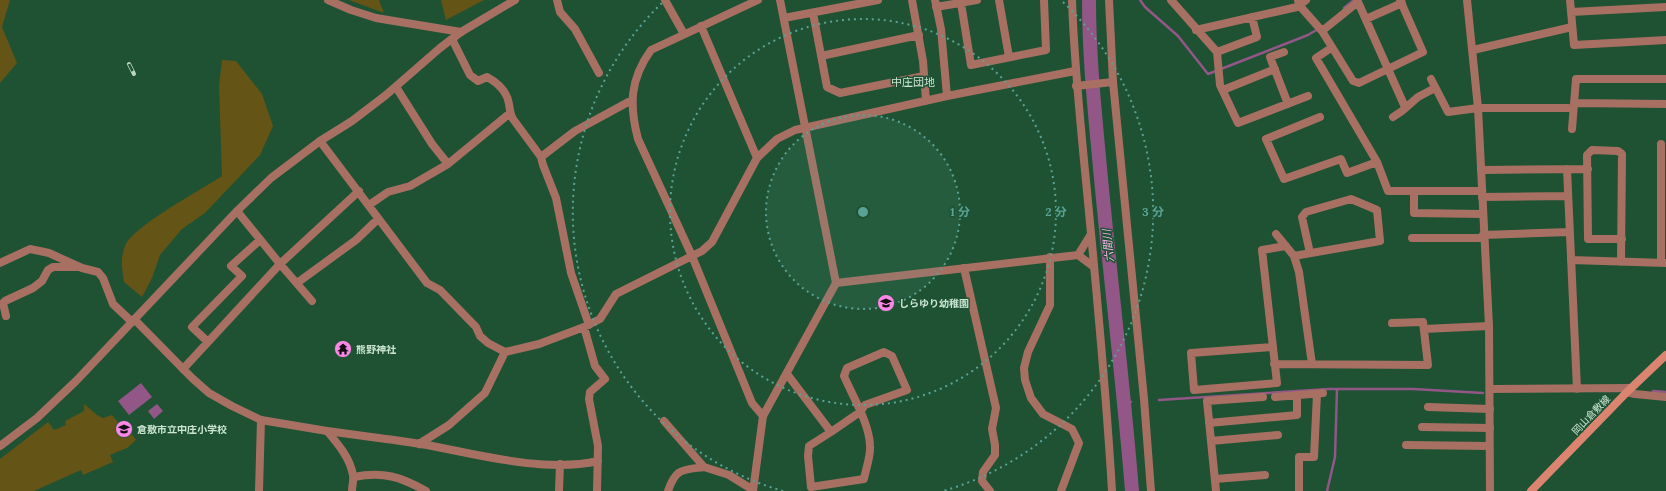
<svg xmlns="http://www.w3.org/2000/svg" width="1666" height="491" font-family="Lora,'Noto Sans JP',serif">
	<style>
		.green { fill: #645416 }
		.water { fill: #925787 }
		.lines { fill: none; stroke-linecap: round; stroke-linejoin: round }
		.stream { stroke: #925787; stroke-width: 2.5 }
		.river { stroke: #925787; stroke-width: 14 }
		.minor { stroke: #a77063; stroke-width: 8 }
		.tertiary { stroke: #a77063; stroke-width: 8 }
		.secondary { stroke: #db8571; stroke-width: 8 }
		.rail-casing { stroke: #b8d6c1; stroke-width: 4 }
		.rail { stroke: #1e5233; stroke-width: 2.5; stroke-dasharray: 8; stroke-linecap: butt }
		.ring { fill: none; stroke: #5aa296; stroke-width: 2; stroke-dasharray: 2 4 }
		.labels { text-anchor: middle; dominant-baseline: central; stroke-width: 3; stroke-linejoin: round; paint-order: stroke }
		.poi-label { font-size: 10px; font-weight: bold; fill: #cae5d2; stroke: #1e5233; text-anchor: start }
		.street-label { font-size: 10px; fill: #cae5d2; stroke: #1e5233 }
		.neighbourhood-label { font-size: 11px; fill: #cae5d2; stroke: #1e5233 }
		.water-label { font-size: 11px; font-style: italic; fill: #fab5ec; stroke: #1e5233 }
		.centre { fill: #5aa296; stroke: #1e5233; stroke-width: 2 }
		.ring-label { font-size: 12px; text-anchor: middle; font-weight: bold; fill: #5aa296; stroke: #1e5233; stroke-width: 3; stroke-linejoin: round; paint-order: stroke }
	</style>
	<rect width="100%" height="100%" fill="#1e5233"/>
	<path class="green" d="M0,0h10l-8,27 15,36 -17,20z
		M349,0h30l5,13z
		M441,0h43l-38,20z
		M222,60l14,1 26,33 11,32 -13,29 -55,58 -23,16 -22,26 -8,23 -10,19 -18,-15c-2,-13 -4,-23 1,-36 8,-20 76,-56 97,-70l-3,-90z
		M84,404l13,11 6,3 9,-3 10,12 3,-3 11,16 -9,8 -17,7 3,7 -30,13 -2,-5 -47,21h-34v-32l48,-37 6,8 12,-5 -1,-4 19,-10z"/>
	<path class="water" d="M141,383l11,14 -23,18 -11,-14z
		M157,404l6,7 -9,8 -6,-8z"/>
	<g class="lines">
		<path class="stream" d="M1140,0l5,7 33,29 30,38 8,-3
			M1344,8l10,-8
			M1221,69l87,-34 10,-6
			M1653,391l13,1
			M1159,400l170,-11h84l70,4
			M1124,403l7,-1
			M1327,491l8,-34 2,-68"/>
		<path class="river" d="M1089,0c0,52 5,105 10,157 10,111 24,222 33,334"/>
		<path class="minor" d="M328,0l23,10 25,8 85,14
			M557,0l3,12 15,17 24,44
			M665,0l19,34
			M758,0l-107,50c-21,29 -22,55 -13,89l54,117 60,147 11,13
			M912,0l11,61 3,40
			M935,0l6,29 6,67
			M999,0l10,57
			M1171,0l46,52 3,33 18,38 70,-27
			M1298,0l1,5 23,26 31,50 6,2 64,-31 -23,-52
			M1570,0l4,45 92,-5
			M961,3l10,62 75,-15 -2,-50
			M936,7l41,-7
			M1571,12l95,-5
			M813,13l14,74 13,6 84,-17
			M784,18l94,-18
			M1366,19l36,-16
			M701,26l56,132
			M1196,30l101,-23 9,-7
			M1322,31l36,-29 47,105
			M452,39l18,36 8,6 9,-4c11,6 20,14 22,27 1,6 1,10 4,15l28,38 34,-26 57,-31
			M1331,48l-15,10 61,104
			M1473,50l99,-23
			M1217,52l40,-15 -5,-20
			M1284,52l-14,5 18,47
			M821,56l98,-21
			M1431,79l17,33 30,-4h90
			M1076,86l37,-4
			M396,87l36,57 16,20
			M1223,90l52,-21
			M1574,103l92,1
			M1320,117l-54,22 18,40 57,-20 6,14 30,-11 11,29h94
			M1393,117l9,-6 16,-14 17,-9
			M1572,129l4,-50h90
			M320,141l107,142 13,7 36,37 4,9 8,7 17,9 34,-8 45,-17 16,-8 16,-25 86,-43 10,-9 45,-84 20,-19 18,-9 152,-34 128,-25
			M1661,144v119
			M541,157l2,8 13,33 15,75 18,52
			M1567,169l10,220
			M1481,170l107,-1
			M1414,191v22l69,1
			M1482,197l86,-1
			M369,205l19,-13 22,-6 38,-22 62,-51
			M237,211l43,53 79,-73
			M1276,234l18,22 5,16 13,92
			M1483,235l86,-3
			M1412,238h72
			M260,240l-29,26 11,10 -50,51 16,15 72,-78 32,37
			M1294,256l86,-15 -3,-31 -26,-11 -45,13 -4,5 8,36
			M1050,257v48l-22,47 -4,16 1,12 6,18 12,16 29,15 7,14 -18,48
			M1571,260l95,3
			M1621,262l1,-108 -4,-3 -26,-1 -5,5 1,84h34
			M0,263l30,-14 19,4 33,15 16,4 5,6 10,26 19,18
			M964,268l32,140 -4,21 3,16v10l-12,17 -1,9 8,10
			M297,283l59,-43 22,-21
			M6,316l-3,-13 2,-2 28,-13 9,-7 6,-11 5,-3h24
			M584,327l11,39 10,13 -15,13 -1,7 9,47 -1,45
			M1424,329l65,-3
			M1273,347l-82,6 3,37 83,-7 -15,-133 24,-4
			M1274,364l154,1 -5,-43 -31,1
			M183,369l25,-27
			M787,374l44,58 -22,14 -1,10 3,31 53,-8c2,-11 7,-23 6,-34 -1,-22 -17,-48 -26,-69l3,-8 37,-16 8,4 15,34 -42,15 -5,7 -29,20
			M1490,389l141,-1
			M1627,392l8,2 31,3
			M1275,397l48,-4
			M1428,407l62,2
			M664,421l40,46 25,8 24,15
			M1209,423l88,-8v-20
			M1422,427l68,1
			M327,431c33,5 67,8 100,14 53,10 118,28 171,16
			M1211,441l67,-6
			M419,444l30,-19 36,-32 20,-41
			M1406,445l83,1
			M354,477c29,-6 47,0 72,14
			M1215,479l50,-4
			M259,491l2,-71
			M559,491l1,-27
			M668,491c8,-23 14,-21 36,-24
			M753,491l10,-75 73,-133
			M1216,491l-9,-90 56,-4
			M1299,491v-34h15l3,-63"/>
		<path class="tertiary" d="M780,0l56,283 242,-28 16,12
			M1072,0c2,61 8,120 14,181 10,103 20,206 26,310
			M1109,0l4,82 31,317 7,92
			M1467,0l11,108 11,218 1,165
			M1078,255l13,-21
			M134,319l58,59 17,15 23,13 29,14 66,11c11,13 23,27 26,44 1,5 -1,11 -1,16
			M0,446l37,-28 39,-37 161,-170 34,-33 49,-37 32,-20 34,-26 54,-47 21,-16 54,-32"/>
		<path class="secondary" d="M1531,491l96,-99 39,-37"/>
		<g class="rail-casing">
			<path id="rail" d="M129,64l5,10"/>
		</g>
		<use href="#rail" class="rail"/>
	</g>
	<circle cx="863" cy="212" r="97" fill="#5aa296" fill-opacity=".12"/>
	<g class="ring">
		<circle cx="863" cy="212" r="97"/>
		<circle cx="863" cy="212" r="193"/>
		<path d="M783 491A290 290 0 0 1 663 2M1063 2A290 290 0 0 1 943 491"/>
	</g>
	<defs>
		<g id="school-disc" transform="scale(0.9)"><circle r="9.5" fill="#fb87e6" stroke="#1e5233"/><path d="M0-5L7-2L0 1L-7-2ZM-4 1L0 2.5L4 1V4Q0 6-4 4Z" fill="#111"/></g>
		<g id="temple-disc" transform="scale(0.9)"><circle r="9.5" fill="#fb87e6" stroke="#1e5233"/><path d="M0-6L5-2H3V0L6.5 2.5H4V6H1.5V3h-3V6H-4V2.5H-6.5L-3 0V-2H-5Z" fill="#111"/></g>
	</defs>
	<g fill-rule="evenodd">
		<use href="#school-disc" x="886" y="303"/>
		<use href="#temple-disc" x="343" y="349"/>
		<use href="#school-disc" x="124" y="429"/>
	</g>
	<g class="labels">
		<g class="poi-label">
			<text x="899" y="303">しらゆり幼稚園</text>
			<text x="356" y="349">熊野神社</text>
			<text x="137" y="429">倉敷市立中庄小学校</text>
		</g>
		<g class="street-label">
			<text transform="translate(1591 415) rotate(-46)">岡山倉敷線</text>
		</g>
		<g class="neighbourhood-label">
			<text x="913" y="82">中庄団地</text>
		</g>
		<g class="water-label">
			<text transform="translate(1108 246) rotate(-96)">六間川</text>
		</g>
	</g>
	<circle cx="863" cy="212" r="6" class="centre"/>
	<g class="ring-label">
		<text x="960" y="216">1 分</text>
		<text x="1056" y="216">2 分</text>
		<text x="1153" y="216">3 分</text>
	</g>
</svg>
